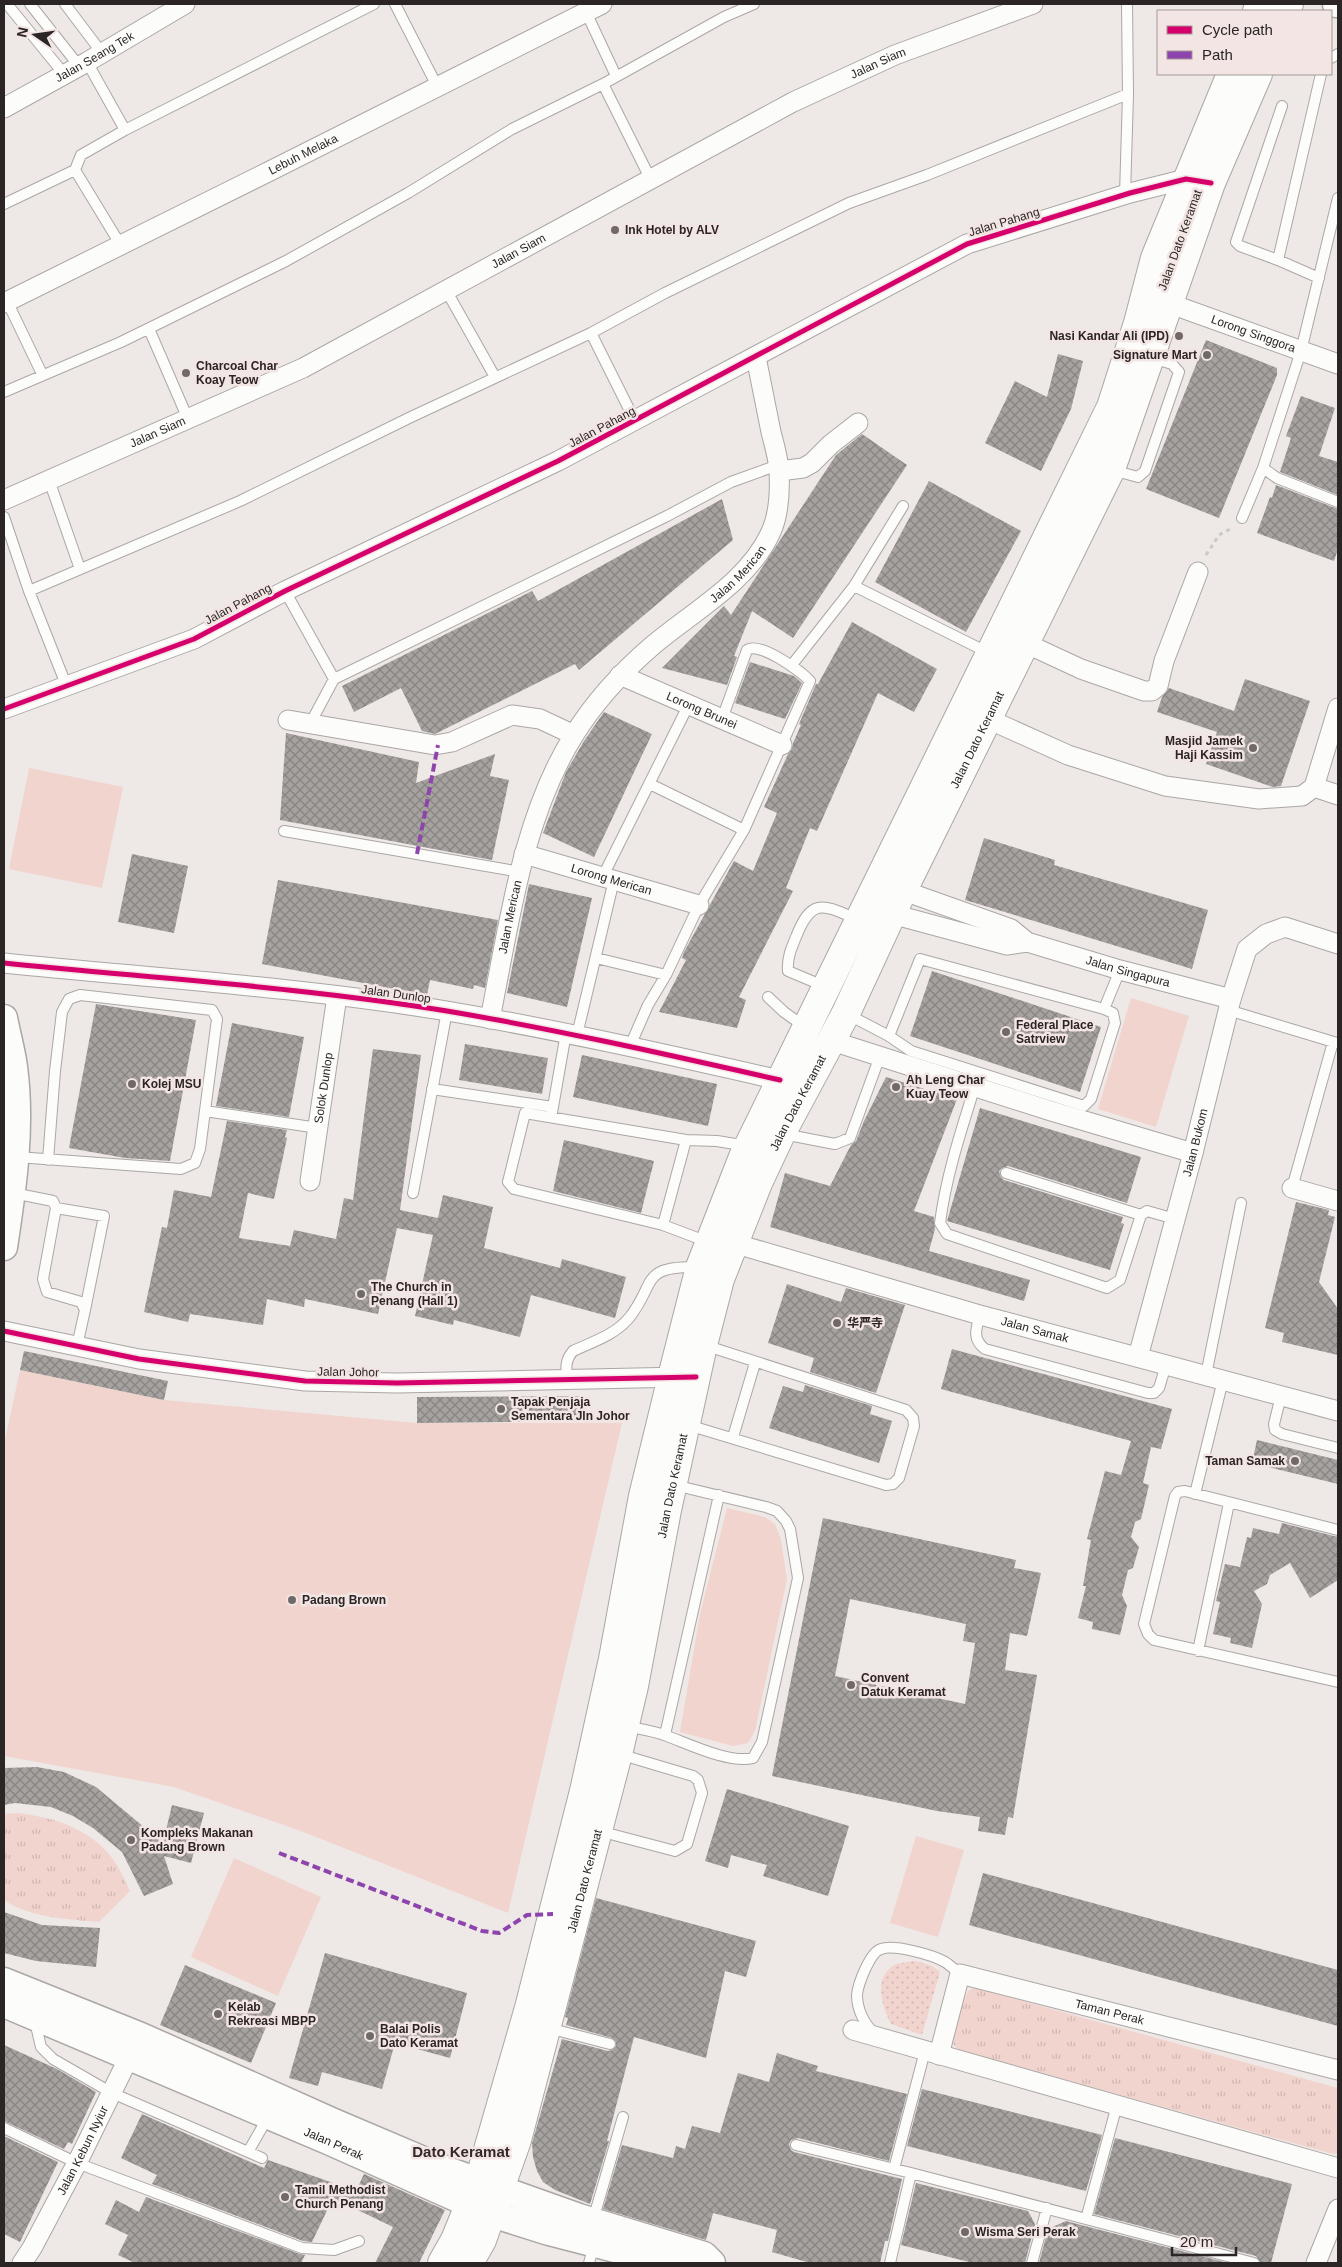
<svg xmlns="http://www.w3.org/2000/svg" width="1342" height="2267" font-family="Arial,'Noto Sans SC',sans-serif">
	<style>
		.grass { fill: url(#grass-dots) }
		.park { fill: url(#park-tufts) }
		.pitch { fill: #f2d4cf }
		.building { fill: url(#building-cross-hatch); fill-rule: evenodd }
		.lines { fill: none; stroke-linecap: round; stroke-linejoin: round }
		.service-casing { stroke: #aba7a5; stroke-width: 12 }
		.minor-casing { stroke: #aba7a5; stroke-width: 21 }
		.secondary-casing { stroke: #aba7a5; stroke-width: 29 }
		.primary-casing { stroke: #aba7a5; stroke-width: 30 }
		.path { stroke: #ccc9c9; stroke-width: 3; stroke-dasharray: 4 4; stroke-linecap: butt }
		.service { stroke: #fcfcfb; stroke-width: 10 }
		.minor { stroke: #fcfcfb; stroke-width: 19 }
		.secondary { stroke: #fcfcfb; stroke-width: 26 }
		.primary { stroke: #fcfcfb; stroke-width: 28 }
		.quiet { stroke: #8e44ad; stroke-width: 4; stroke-dasharray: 8 4; stroke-linecap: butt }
		.cycleway-casing { stroke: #f2e5e3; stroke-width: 8 }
		.cycleway { stroke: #d6006c; stroke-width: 5 }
		.poi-dot { fill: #6f6a69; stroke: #f2e5e3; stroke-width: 2 }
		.labels { text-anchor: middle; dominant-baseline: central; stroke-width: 5; stroke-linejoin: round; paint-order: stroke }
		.street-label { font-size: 12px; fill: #2b2625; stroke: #f2e5e3 }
		.poi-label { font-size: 12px; font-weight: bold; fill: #2b2625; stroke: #f2e5e3; text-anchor: start }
		.quarter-label { font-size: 15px; font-weight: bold; fill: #332928; stroke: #f2e5e3 }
	</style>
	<defs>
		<pattern id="grass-dots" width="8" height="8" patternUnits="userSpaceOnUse" patternTransform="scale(1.25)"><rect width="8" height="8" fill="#f2d4cf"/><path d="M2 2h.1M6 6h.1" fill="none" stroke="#d0b6b2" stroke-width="1.8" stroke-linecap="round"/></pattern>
		<pattern id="park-tufts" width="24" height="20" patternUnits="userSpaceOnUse" patternTransform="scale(1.25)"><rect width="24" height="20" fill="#f2d4cf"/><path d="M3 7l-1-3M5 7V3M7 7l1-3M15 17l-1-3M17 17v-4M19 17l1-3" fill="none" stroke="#d0b6b2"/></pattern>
		<pattern id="building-cross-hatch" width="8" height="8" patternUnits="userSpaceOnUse" patternTransform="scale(1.25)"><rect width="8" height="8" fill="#a6a2a0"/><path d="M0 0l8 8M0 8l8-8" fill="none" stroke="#878482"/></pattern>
	</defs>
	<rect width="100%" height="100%" fill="#eee8e6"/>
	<path class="grass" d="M916,1961l16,5 8,6 -18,63 -31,-11c-8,-15 -17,-42 -1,-56 7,-6 18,-6 26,-7z"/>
	<path class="park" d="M17,1813c38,4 81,18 101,54 5,8 8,16 12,24l-31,31c-32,-3 -68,-4 -95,-22v-86z
		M975,1988l363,100v66l-9,-1 -370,-103 -6,-6 -1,-7 14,-42 3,-5z"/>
	<path class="pitch" d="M29,768l94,19 -21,101 -93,-19z
		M1131,998l58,18 -33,111 -58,-18z
		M20,1370l144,30 253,23h205l-114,490 -207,-82 -127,-44 -170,-31v-311z
		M727,1508l38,9 10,7 6,16 6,39 -32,152 -7,12 -15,3 -53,-14 20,-118z
		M916,1836l48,14 -26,87 -48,-14z
		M234,1858l87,39 -43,99 -87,-39z"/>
	<path class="building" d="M1206,340l71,28v7l-58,143 -73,-29z
		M1058,354l25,7 -12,48 -30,62 -56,-28 30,-62 32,16z
		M1301,396l34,12 -16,48 19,6v33l-58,-23 11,-34 -5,-2z
		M862,434l45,31 -114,173 -41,-27 -18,45 3,1 -10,28 -65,-17 62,-62 7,9 105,-160z
		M929,481l92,50 -55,101 -91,-50z
		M1276,485l62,24v40l-4,12 -77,-28 13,-36 2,1z
		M722,499l11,41 -154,130 -4,-6 -140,70 -13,-3 -21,-43 -47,24 -12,-26 190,-95 6,10z
		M852,622l85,47 -23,43 -36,-19 -61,138 -7,-3 -24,60 7,3 -54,106 7,3 -9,28 -78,-16 27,-52 -4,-2 2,-6 50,-91 19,10 24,-58 -13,-6 24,-53 4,-5 1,-6 8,-18 -2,-1 17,-40h2z
		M750,662l44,14 8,7 -17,36 -50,-16z
		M1245,679l65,22 -29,85 -8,1 -67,-23 11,-32 -60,-20 5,-15 7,-9 65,23z
		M604,712l48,22 -58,123 -51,-24 23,-61 18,-31z
		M286,733l133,29 -3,21 79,-29 -5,22 19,4 -17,80 -212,-40z
		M984,838l71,22 -1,5 154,45 -16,59 -227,-69z
		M132,854l56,12 -14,67 -56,-11z
		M278,880l220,40 -13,68 -11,-3 -1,4 -43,-9 -3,15 -165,-31z
		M529,884l63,14 -25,109 -60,-14z
		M932,971l169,56 -21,65 -170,-56z
		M96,1004l100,16 -26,141 -45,-3 -56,-10z
		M232,1023l72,14 -15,80 -73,-11z
		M465,1044l83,14 -6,36 -83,-14z
		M373,1049l48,6 -21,155 38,8 5,-23 50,12 -9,41 76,20 2,-9 64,18 -11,41 -84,-23 -11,42 -66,-17 -1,5 -38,-9 18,-81 -36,-7 -19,86 -73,-15 -1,8 -37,-8 -4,26 -73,-11 -2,8 -44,-10 18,-85 5,1 7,-38 37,7 16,-76 60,9 -2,7 2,1 -13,61 -26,-6 -9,45 51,8 4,-16 42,9 8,-41 9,2z
		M582,1055l135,29 -9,42 -135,-29z
		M886,1077l71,22 -43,112 20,6 1,12 -6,22 101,29 -6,21 -254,-74 15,-54 45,13 21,-41 5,-4 8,-20z
		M980,1108l161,49 -14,46 -119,-37 -6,2 -3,3 2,6 3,3 119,37 -2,6 3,1 -14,46 -163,-49z
		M564,1140l90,21 -13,52 -88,-22z
		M1296,1202l33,8 -1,5 7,2 -16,65 19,27v46l-56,-13 2,-9 -19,-5z
		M787,1284l54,18 5,-14 59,17 -29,88 -66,-21 4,-14 -46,-15z
		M952,1349l220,60 -11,40 -10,-2 -8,36 6,2 -8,34 -6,3 -4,15 8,10 -6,21 -5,2 -6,25 5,11 -7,29 -28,-6 1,-7 -15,-4 8,-32h-3l8,-46 -4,-1 18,-68 16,4 10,-34 -190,-52z
		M24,1351l144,30 -4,19 -144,-30z
		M805,1385l67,21 -2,8 22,7 -13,42 -110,-35 14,-42 20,6z
		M585,1396l1,25 -169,2v-26z
		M1257,1440l81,20v24l-86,-21z
		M823,1518l193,42 -2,8 27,5 -14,63 -17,-3 -5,37 32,5 -24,143 -5,-1 -3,18 -27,-4 2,-14 -43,-6 -165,-35zM850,1599l116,25 -3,17 12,2 -10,61 -130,-28z
		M1282,1523l56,14v43l-28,18 -20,-35 -20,12 -3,9 -13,7 8,13 -10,44 -22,-5 1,-5 -18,-4 7,-32 -4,-1 9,-37 15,3 7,-30 4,1 2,-10 26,6z
		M37,1767l27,5 32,15 67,56 9,-38 32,8 -13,50 -27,-7 9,28 -29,12 -22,-44 -29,-24 -20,-12 -22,-9 -36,-4 -11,2v-37z
		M727,1789l122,37 -21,70 -65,-20 4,-11 -36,-10 -3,13 -23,-7z
		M983,1873l355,97v56l-369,-101z
		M596,1898l160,43 -10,36 -21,-6 -19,87 -72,-21 -27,104h2l-19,63 -35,-14 -12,-8 -6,-11 -4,-14 -1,-14 30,-104 46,12 4,-1 4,-4v-4l-4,-4 -46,-13 2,-7 -3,-1z
		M4,1912l38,13 58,3 -4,39 -60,-6 -32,-8z
		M325,1953l142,40 -17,65 -55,-15 -13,46 -60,-17 -4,14 -29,-8z
		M185,1965l91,38 -25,60 -91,-38z
		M4,2045l53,24 39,23 -24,52 -4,-2 -4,7 -60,-28z
		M777,2053l41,13 -2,5 91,23 -18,67 -91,-23 -7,2 -2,4 2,6 3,2 108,27 -14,62h-3l-5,22h-70l-38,-11 5,-22 -64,-17 -7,27 -103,-31 19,-64 51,13 3,-12 9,3 7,-23 28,7 18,-60 31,9z
		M922,2089l180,46 -16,56 -179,-45z
		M142,2114l122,54 4,-8 88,31 8,-17 81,36 -26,53h-44l18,-36 -60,-29 -21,44 -9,-1 -151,-57 5,-9 -36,-17z
		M4,2136l54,26 -38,80 -16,-8z
		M1115,2138l177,46 -21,79h-10l-5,-7 -162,-42z
		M916,2183l112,28 7,13 -10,39h-52l-72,-18z
		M146,2197l154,57 5,1 -4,8h-166l-17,-8 10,-20 -23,-11 11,-24 23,12z
		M1066,2221l19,5 143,37h-189l9,-34z"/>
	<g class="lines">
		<g class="service-casing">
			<path id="service" d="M7,4l57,70
				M30,4l49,62
				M65,4l37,49
				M395,4l42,82
				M586,12l30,64
				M1331,58l7,-4
				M87,62l38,68
				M603,84l47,94
				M1282,106l-46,136 4,4 38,14 43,-186
				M75,170l45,74
				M1125,195l3,-101 -1,-90
				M4,204l71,-34 6,-15 44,-25 249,-126
				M1278,260l41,18
				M446,290l49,87
				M7,301l35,73
				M149,329l39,90
				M591,333l44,88
				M4,392l117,-50 165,-81 122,-68 104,-64 91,-45 121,-67 30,-13
				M1263,468l14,10 61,24
				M1112,470l26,7 7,-6 34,-99 -7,-8 -20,-6
				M49,480l31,89
				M4,517l25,74 38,96
				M1242,518l21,-50 38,-117 37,-153
				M854,586l135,67
				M29,591l211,-90 171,-84 180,-84 74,-40 184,-90 78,-28 201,-81
				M285,591l49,88 -24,45
				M791,666l63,-80 49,-80
				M334,679l333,-163 64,-34 47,-17
				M650,784l94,46
				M284,831l237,41
				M603,876l86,-172
				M596,958l70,17
				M826,987l-38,-16c-1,-13 3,-22 8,-34 16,-41 28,-32 63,-17
				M768,997l16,15 21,15
				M1228,1010l109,33
				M847,1014l42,22 31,-77 184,50 16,-39
				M577,1035l37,-155
				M889,1036l22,15 173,55 7,-7 24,-76 -2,-10 -9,-4
				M630,1046l18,-41 18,-30 33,-70 45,-75 66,-149c-9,-10 -51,-40 -63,-31l-25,69
				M975,1086c-14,45 -29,90 -35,137l7,11 160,54 13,-8 21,-65 6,-4 28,8
				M432,1089l121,18 -2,10
				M553,1107l13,-74
				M205,1111l113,17
				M783,1134l52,10 15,-6 30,-82
				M686,1140l-23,85 45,17
				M17,1157l164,12 14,-6 5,-14 17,-130 -5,-9 -132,-15 -11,4 -7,13 -7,59 -7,89
				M1006,1173l135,42
				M1292,1188l41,-146
				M13,1193l40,8 3,7 -13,71 4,13 34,10 4,8 -8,36
				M413,1193l34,-182
				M56,1208l48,8 -19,94
				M663,1225l-149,-36 -6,-7 17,-69 161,27 31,1 30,5
				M980,1315c-4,14 -8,24 5,34l163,44h6l5,-5 7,-23
				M1206,1375l35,-172
				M567,1379c-1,-11 -2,-19 6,-28 19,-9 42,-16 56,-33 28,-35 10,-52 69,-51
				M1281,1396l-7,28 1,6 7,4 56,14
				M688,1425l198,60 7,-1 6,-6 15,-52 -1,-8 -7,-8 -202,-65
				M733,1437l22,-74
				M1195,1494l28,-114
				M1338,1530l-153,-39 -7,1 -3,4 -31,128 4,10 6,6 184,42
				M1198,1651l31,-148
				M625,1726c14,3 29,5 42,10 22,8 63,28 86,22l9,-16 36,-164 -8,-49 -4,-8 -9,-10 -11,-4 -92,-22
				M665,1735l54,-240
				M599,1831l76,20 12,-7 15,-51 -4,-13 -5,-4 -74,-22
				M39,2020l-2,10 4,17 12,12 59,34 150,65
				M548,2028l62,16
				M874,2033c-10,-9 -17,-24 -17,-38 1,-11 13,-43 24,-46 13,-5 52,6 64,13 5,3 10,8 15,12
				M4,2128l73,35 225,85 32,2 25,-9
				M796,2145l115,28 343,90
				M248,2152l20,-35
				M894,2169l31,-118
				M1086,2219l31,-114
				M593,2220l30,-103
				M589,2263l5,-18
				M890,2263l21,-90
				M1032,2263l15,-55"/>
		</g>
		<g class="minor-casing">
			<g id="minor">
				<path id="s1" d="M4,108l83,-46 98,-58"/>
				<path id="s2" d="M4,303l264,-131 334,-168"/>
				<path id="s3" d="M1159,308l9,-5 170,61"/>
				<path d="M779,471l24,-3 9,-5 19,-19 27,-21"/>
				<path id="s4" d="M4,500l299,-132 490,-266 102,-47 138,-51"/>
				<path d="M1025,643l56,26 63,22h8l6,-5 6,-25 34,-89"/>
				<path id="s5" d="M620,675l162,70"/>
				<path d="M4,709l190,-70 91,-48 273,-130 409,-217 163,-51 56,-14 9,1"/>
				<path d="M976,717l12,2 80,36 97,31 94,13 43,-3 12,-9 24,8"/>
				<path d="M288,720l147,25 17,-3 60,-27 28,4 34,16"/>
				<path d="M1314,787l24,-79"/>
				<path id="s6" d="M524,854l175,51"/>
				<path id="s7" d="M893,887l118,42 16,13 93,28 111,29"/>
				<path d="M892,914l115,31 20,-3"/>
				<path d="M4,963c147,15 297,24 443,48 112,19 222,44 333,69"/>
				<path id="s8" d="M490,1019c19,-94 32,-201 84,-284 21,-34 48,-63 78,-89 40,-34 95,-63 118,-112 9,-18 10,-45 9,-64 -1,-13 -5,-26 -8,-38 -5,-25 -10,-50 -15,-75"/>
				<path d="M832,1041l219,70 142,42"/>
				<path id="s9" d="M310,1181l27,-185"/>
				<path d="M1292,1188l46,13"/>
				<path id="s10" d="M733,1243l247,72 358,96"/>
				<path d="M4,1331l135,28 166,22 92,2 286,-6"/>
				<path id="s11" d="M1138,1357l55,-204 38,-154 16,-50 19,-15 19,-7 53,17"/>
				<path d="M853,2030l485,138"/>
				<path id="s12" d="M939,2055l21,-81 378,96"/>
				<path id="s13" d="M22,2263l10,-15 45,-85 57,-116"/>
				<path d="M1316,2263l22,-54"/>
			</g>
		</g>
		<g class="secondary-casing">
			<g id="secondary">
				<path d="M1336,4h2"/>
				<path d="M4,1018c3,16 8,33 10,49 8,60 -1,121 -10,180"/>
				<path d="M4,1981l137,55 193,86 113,48 132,47 125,38 8,8"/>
				<path id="s14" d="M4,2004l324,137 164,73 57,18 120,31"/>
			</g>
		</g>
		<g class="primary-casing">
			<g id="primary">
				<path d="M1257,11l3,-7"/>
				<path d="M1285,11l4,-7"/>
				<path d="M442,2263l13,-23 24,-59 50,-173 55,-217 29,-132 30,-163 29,-119 28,-110 43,-110 368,-750 27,-84 17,-65 76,-184"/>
				<path id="s15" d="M469,2263l13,-23 35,-100 101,-386 16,-68 33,-176 36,-165 17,-66 38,-96 23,-49 65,-121 57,-123 208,-421 100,-286 47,-109"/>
			</g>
		</g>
		<path class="path" d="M1206,555l13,-20 13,-7"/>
		<use href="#service" class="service"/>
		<use href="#minor" class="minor"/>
		<use href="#secondary" class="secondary"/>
		<use href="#primary" class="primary"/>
		<path class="quiet" d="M417,854l21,-109
			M279,1853l203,78 17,2 28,-18 26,-1"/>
		<g class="cycleway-casing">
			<path id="cycleway" d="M4,709l190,-70 91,-48 273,-130 409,-217 163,-51 56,-14 25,4
				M4,963c147,15 297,24 443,48 112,19 222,44 333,69
				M4,1331l135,28 166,22 92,2 299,-6"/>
		</g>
		<use href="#cycleway" class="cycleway"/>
	</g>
	<g class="poi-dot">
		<circle cx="615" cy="230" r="5"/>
		<circle cx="1179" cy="336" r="5"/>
		<circle cx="1207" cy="355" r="5"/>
		<circle cx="186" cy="373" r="5"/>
		<circle cx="1253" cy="748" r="5"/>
		<circle cx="1006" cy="1032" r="5"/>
		<circle cx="132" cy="1084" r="5"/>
		<circle cx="896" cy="1087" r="5"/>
		<circle cx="361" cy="1294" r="5"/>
		<circle cx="837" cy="1323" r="5"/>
		<circle cx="501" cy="1409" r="5"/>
		<circle cx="1295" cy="1461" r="5"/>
		<circle cx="292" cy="1600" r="5"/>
		<circle cx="851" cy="1685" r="5"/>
		<circle cx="131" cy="1840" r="5"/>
		<circle cx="218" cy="2014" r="5"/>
		<circle cx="370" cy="2036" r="5"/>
		<circle cx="285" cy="2197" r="5"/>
		<circle cx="965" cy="2232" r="5"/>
	</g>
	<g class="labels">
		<g class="street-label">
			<text stroke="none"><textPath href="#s1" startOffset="104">Jalan Seang Tek</textPath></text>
			<text stroke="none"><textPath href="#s4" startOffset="978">Jalan Siam</textPath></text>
			<text stroke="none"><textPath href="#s2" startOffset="334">Lebuh Melaka</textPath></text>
			<text transform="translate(1004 222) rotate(-17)">Jalan Pahang</text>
			<text transform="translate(1180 240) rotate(-70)">Jalan Dato Keramat</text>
			<text stroke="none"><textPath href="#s4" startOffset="572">Jalan Siam</textPath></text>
			<text stroke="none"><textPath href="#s3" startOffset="101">Lorong Singgora</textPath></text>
			<text transform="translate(602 427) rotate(-28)">Jalan Pahang</text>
			<text stroke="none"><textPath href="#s4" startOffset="168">Jalan Siam</textPath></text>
			<text stroke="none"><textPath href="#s8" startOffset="529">Jalan Merican</textPath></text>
			<text transform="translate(238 604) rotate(-28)">Jalan Pahang</text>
			<text stroke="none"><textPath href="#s5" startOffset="89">Lorong Brunei</textPath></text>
			<text stroke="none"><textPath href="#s15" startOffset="1615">Jalan Dato Keramat</textPath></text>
			<text stroke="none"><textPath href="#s6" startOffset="91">Lorong Merican</textPath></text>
			<text stroke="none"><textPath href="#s8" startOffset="104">Jalan Merican</textPath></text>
			<text stroke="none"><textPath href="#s7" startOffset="251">Jalan Singapura</textPath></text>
			<text transform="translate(396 994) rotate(8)">Jalan Dunlop</text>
			<text stroke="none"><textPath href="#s9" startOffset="94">Solok Dunlop</textPath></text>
			<text stroke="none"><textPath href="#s15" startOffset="1210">Jalan Dato Keramat</textPath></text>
			<text stroke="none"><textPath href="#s11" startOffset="222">Jalan Bukom</textPath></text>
			<text stroke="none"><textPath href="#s10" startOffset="314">Jalan Samak</textPath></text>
			<text transform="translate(348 1372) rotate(1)">Jalan Johor</text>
			<text stroke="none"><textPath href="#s15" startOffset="805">Jalan Dato Keramat</textPath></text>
			<text stroke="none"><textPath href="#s15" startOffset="400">Jalan Dato Keramat</textPath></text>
			<text stroke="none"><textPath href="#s12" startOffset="238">Taman Perak</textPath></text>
			<text stroke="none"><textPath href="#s14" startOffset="358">Jalan Perak</textPath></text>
			<text stroke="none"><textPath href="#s13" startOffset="128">Jalan Kebun Nyiur</textPath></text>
		</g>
		<g class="poi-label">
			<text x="625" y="230">Ink Hotel by ALV</text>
			<text x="1169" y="336" text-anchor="end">Nasi Kandar Ali (IPD)</text>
			<text x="1197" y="355" text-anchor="end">Signature Mart</text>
			<text x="196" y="366">Charcoal Char<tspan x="196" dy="14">Koay Teow</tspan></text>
			<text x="1243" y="741" text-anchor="end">Masjid Jamek<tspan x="1243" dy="14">Haji Kassim</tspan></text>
			<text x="1016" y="1025">Federal Place<tspan x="1016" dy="14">Satrview</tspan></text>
			<text x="906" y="1080">Ah Leng Char<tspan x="906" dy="14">Kuay Teow</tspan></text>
			<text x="142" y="1084">Kolej MSU</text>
			<text x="371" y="1287">The Church in<tspan x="371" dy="14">Penang (Hall 1)</tspan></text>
			<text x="847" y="1323">华严寺</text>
			<text x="511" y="1402">Tapak Penjaja<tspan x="511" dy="14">Sementara Jln Johor</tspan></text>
			<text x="1285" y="1461" text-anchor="end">Taman Samak</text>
			<text x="302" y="1600">Padang Brown</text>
			<text x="861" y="1678">Convent<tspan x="861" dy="14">Datuk Keramat</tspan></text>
			<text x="141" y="1833">Kompleks Makanan<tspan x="141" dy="14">Padang Brown</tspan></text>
			<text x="228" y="2007">Kelab<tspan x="228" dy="14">Rekreasi MBPP</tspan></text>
			<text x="380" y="2029">Balai Polis<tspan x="380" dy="14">Dato Keramat</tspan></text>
			<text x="295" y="2190">Tamil Methodist<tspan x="295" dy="14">Church Penang</tspan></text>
			<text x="975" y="2232">Wisma Seri Perak</text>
		</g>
		<g class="quarter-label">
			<text x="461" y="2151">Dato Keramat</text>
		</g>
	</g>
	<rect width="1342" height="2267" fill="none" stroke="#2b2625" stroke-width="10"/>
	<rect x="1157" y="10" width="175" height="65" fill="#f2e5e3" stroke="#a29997"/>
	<rect x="1167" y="26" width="25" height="8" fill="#d6006c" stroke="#a29997"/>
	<text x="1202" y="35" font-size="15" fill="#2b2625">Cycle path</text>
	<rect x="1167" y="51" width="25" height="8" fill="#8e44ad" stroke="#a29997"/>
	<text x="1202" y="60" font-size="15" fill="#2b2625">Path</text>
	<g transform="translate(35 35) rotate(283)" stroke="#f2e5e3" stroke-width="4" paint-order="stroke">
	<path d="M0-4L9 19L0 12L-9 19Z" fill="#2b2625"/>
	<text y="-8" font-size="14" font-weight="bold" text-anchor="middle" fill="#2b2625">N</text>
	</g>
	<path d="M1172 2247v8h64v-8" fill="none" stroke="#2b2625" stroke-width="2.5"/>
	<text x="1180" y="2247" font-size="15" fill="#2b2625" stroke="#f2e5e3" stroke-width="4" paint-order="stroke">20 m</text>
</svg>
